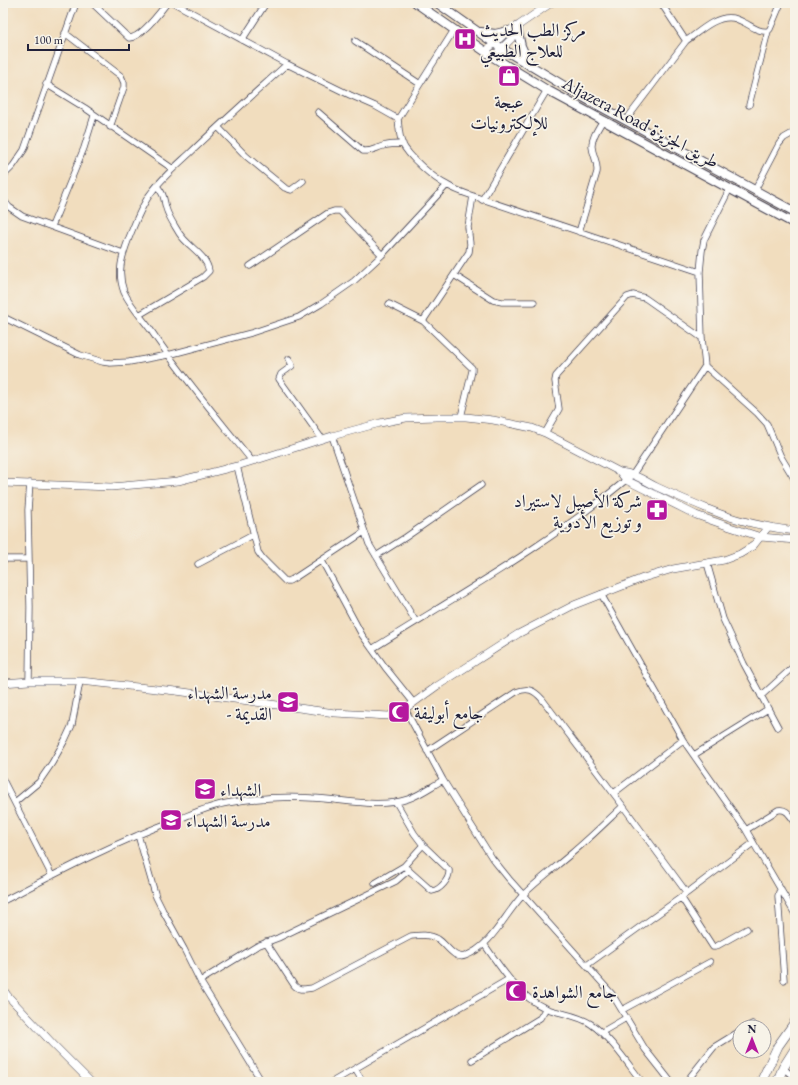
<svg xmlns="http://www.w3.org/2000/svg" width="798" height="1085" font-family="'EB Garamond',Amiri,serif">
	<style>
		.lines { fill: none; stroke-linecap: round; stroke-linejoin: round }
		.minor-casing { stroke: #413e4f; stroke-width: 7 }
		.tertiary-casing { stroke: #413e4f; stroke-width: 8 }
		.secondary-casing { stroke: #413e4f; stroke-width: 10 }
		.primary-casing { stroke: #413e4f; stroke-width: 10 }
		.minor { stroke: #fff; stroke-width: 5.5 }
		.tertiary { stroke: #fff; stroke-width: 7 }
		.secondary { stroke: #fff; stroke-width: 8 }
		.primary { stroke: #fff; stroke-width: 9 }
		.labels { text-anchor: middle; dominant-baseline: central; stroke-width: 3.5; stroke-linejoin: round; paint-order: stroke }
		.poi-label { font-size: 18px; fill: #22223b; stroke: #f7f3e8; text-anchor: start }
		.street-label { font-size: 18px; fill: #22223b; stroke: #f7f3e8 }
	</style>
	<rect width="100%" height="100%" fill="#f7f3e8"/>
	<filter id="ink" filterUnits="userSpaceOnUse"><feTurbulence type="fractalNoise" baseFrequency=".025" numOctaves="2"/><feDisplacementMap in="SourceGraphic" scale="8" xChannelSelector="R" yChannelSelector="G"/><feConvolveMatrix kernelMatrix="1 2 1 2 8 2 1 2 1" color-interpolation-filters="sRGB"/></filter>
	<filter id="wash" filterUnits="userSpaceOnUse"><feTurbulence type="fractalNoise" baseFrequency=".012" numOctaves="4" result="noise"/><feDisplacementMap in="SourceGraphic" scale="16" xChannelSelector="R" yChannelSelector="G"/><feGaussianBlur stdDeviation="0.9" result="paint"/><feColorMatrix in="noise" values="0 0 0 0 0 0 0 0 0 0 0 0 0 0 0 0 0 1.4 0 .05"/><feComposite in="paint" operator="in"/></filter>
	<g filter="url(#wash)">
		<rect width="100%" height="100%" fill="#f1ddbe"/>
	</g>
	<g filter="url(#ink)">
		<g class="lines">
			<g class="minor-casing">
				<path id="minor" d="M92,3l37,35c12,0 31,-26 38,-35
					M174,3l113,61 63,31 25,11 23,13
					M454,30l-56,89c1,8 1,16 4,24 6,13 32,36 45,42 8,5 17,8 26,11l227,76
					M65,33l56,43 3,7v4l-14,40
					M242,40l24,-37
					M355,41l65,43
					M686,41c13,-9 30,-26 47,-23 5,1 10,4 14,6 7,4 13,8 21,7
					M46,84l39,24 88,61
					M749,105l19,-74 2,-2 11,-26
					M318,112l45,39c8,1 13,-3 20,-5 7,-2 13,-2 20,-2
					M626,120l60,-79 -25,-38
					M218,127l28,29 39,32 6,2 12,-9
					M3,176l10,-10 11,-16 52,-147
					M730,188l-26,52 -2,11 -2,21 2,66 3,28 52,47 10,11 14,33 14,23
					M755,190l24,-46 5,-6 7,-4 4,1
					M3,199l6,8 13,9 101,37
					M482,200l65,-110
					M52,226l32,-78 10,-32
					M579,232l18,-60c1,-12 -4,-15 -5,-25 -1,-9 7,-20 11,-27
					M250,266l78,-53 6,-2h6l42,44
					M454,275l39,25 9,2h32
					M389,304l34,17
					M139,315l64,-38 6,-6c-3,-17 -21,-24 -30,-38 -4,-7 -11,-17 -13,-25 -3,-11 -1,-12 -9,-22
					M3,317l77,38 23,7 7,1 19,-1 39,-7 83,-22 48,-16 22,-13 33,-23 28,-26 65,-70
					M289,359l3,6v1l-11,8 -2,5 43,60
					M461,417l11,-46v-3l-49,-47 46,-69 1,-8 -2,-17 5,-31
					M545,433l14,-24 -4,-28 1,-5 71,-79 6,-2 12,3 57,40
					M332,436l37,108 47,78
					M252,461c-35,-44 -71,-86 -102,-132 -9,-12 -20,-24 -26,-37 -3,-8 -4,-19 -3,-27 2,-16 20,-59 30,-72 11,-15 25,-27 38,-39 32,-31 65,-60 98,-90
					M237,466l21,86 5,7 22,22h4l7,-4 68,-45
					M376,556l30,-19 75,-52
					M3,559h26
					M322,561l40,74 23,32 28,35
					M707,563l16,56 21,45 34,63
					M198,564l55,-29
					M601,594l82,146 63,90 49,84
					M372,649c88,-55 181,-107 261,-175l72,-108
					M29,681l1,-74 -2,-97 2,-27
					M761,696l34,-31
					M405,709l38,71 49,78 17,21 103,115 33,55 26,33
					M427,751l89,-59c12,-5 18,-2 26,7l81,107 64,87
					M694,755l74,-46
					M3,780l49,96
					M614,793l69,-53
					M15,802l24,-20 13,-19 13,-23 7,-15 8,-44
					M396,802l18,31 9,12 26,25c1,9 -9,20 -17,21l-28,-25
					M746,830l32,-20c9,-2 12,6 17,12
					M138,835l18,62 7,14 21,38 16,32 62,101
					M375,883l29,-17 19,-21
					M781,889l-2,3 -1,4 6,84
					M681,897l32,50h2l32,-18
					M3,901c56,-29 113,-59 173,-81 16,-6 33,-14 51,-17 28,-5 57,-7 85,-5 29,1 68,11 96,1 12,-4 24,-13 35,-19
					M266,942l28,43c5,6 10,4 18,3l99,-52c9,-1 18,-2 27,3 8,5 16,21 27,17 27,-10 39,-41 58,-61 15,-15 33,-28 49,-42 18,-15 34,-31 51,-47
					M484,944c17,24 34,52 61,64 15,6 33,7 46,16 19,13 37,40 51,58
					M587,965l100,-72 66,-50
					M200,981l57,-35 21,-8 118,-57 13,-11
					M3,999l4,-4
					M622,1010l88,-48
					M747,1027l5,-3
					M602,1032l24,-14
					M472,1060l68,-42 6,-10
					M783,1068l12,10
					M355,1069l8,13
					M332,1082l177,-103
					M686,1082l28,-35 26,-16"/>
			</g>
			<g class="tertiary-casing">
				<path id="tertiary" d="M486,51l22,-20 11,-6 32,-22
					M493,57l25,-25 1,-5
					M620,472l6,8 70,35 34,12 31,10 34,3
					M3,483l108,4 67,-6 59,-15 95,-30 48,-13 26,-5 31,-1h29l27,3 39,8 13,5 75,39c14,1 25,9 37,15 17,8 34,15 51,22 28,12 57,18 87,22
					M3,683l26,-2h51l96,10 159,22 54,3 16,-7 32,-23 81,-52 56,-29 69,-27 30,-9 51,-9 16,-6 13,-8 15,-19
					M3,989l4,6 46,49 38,38"/>
			</g>
			<g class="secondary-casing">
				<path id="secondary" d="M416,3l77,54 54,33 248,134
					M437,3l64,45 80,48 214,116
					M481,32l14,2 13,-3
					M518,32l3,14 9,20"/>
			</g>
			<g class="primary-casing">
				<path id="primary" d="M761,1082l17,-36 17,-24
					M777,1082l6,-14 12,-19"/>
			</g>
			<use href="#minor" class="minor"/>
			<use href="#tertiary" class="tertiary"/>
			<use href="#secondary" class="secondary"/>
			<use href="#primary" class="primary"/>
		</g>
	</g>
	<defs>
		<g id="hospital-square" transform="scale(1.15)"><rect x="-9" y="-9" width="18" height="18" rx="4" fill="#b5179e" stroke="#f7f3e8"/><path d="M-5-5h3v3.5h4V-5h3V5h-3V1.5h-4V5h-3Z" fill="#fff"/></g>
		<g id="shop-square" transform="scale(1.15)"><rect x="-9" y="-9" width="18" height="18" rx="4" fill="#b5179e" stroke="#f7f3e8"/><path d="M-5-2.5h2.3a2.7 3.5 0 0 1 5.4 0H5L5.5 6h-11ZM-1.5-2.5h3a1.5 2.3 0 0 0-3 0Z" fill="#fff"/></g>
		<g id="pharmacy-square" transform="scale(1.15)"><rect x="-9" y="-9" width="18" height="18" rx="4" fill="#b5179e" stroke="#f7f3e8"/><path d="M-2-6h4v4h4v4h-4v4h-4v-4h-4v-4h4Z" fill="#fff"/></g>
		<g id="school-square" transform="scale(1.15)"><rect x="-9" y="-9" width="18" height="18" rx="4" fill="#b5179e" stroke="#f7f3e8"/><path d="M0-5L7-2L0 1L-7-2ZM-4 1L0 2.5L4 1V4Q0 6-4 4Z" fill="#fff"/></g>
		<g id="mosque-square" transform="scale(1.15)"><rect x="-9" y="-9" width="18" height="18" rx="4" fill="#b5179e" stroke="#f7f3e8"/><path d="M3.5-4.9A6 6 0 1 0 3.5 4.9A5 5 0 1 1 3.5-4.9Z" fill="#fff"/></g>
	</defs>
	<g fill-rule="evenodd">
		<use href="#hospital-square" x="465" y="39"/>
		<use href="#shop-square" x="509" y="76"/>
		<use href="#pharmacy-square" x="657" y="510"/>
		<use href="#school-square" x="288" y="702"/>
		<use href="#mosque-square" x="399" y="712"/>
		<use href="#school-square" x="205" y="789"/>
		<use href="#school-square" x="171" y="820"/>
		<use href="#mosque-square" x="516" y="991"/>
	</g>
	<g class="labels">
		<g class="poi-label">
			<text x="480" y="29">مركز الطب الحديث<tspan x="480" dy="21">للعلاج الطبيعي</tspan></text>
			<text x="509" y="101" text-anchor="middle">عبجة<tspan x="509" dy="21">للإلكترونيات</tspan></text>
			<text x="642" y="500" text-anchor="end">شركة الأصيل لاستيراد<tspan x="642" dy="21">و توزيع الأدوية</tspan></text>
			<text x="272" y="692" text-anchor="end">مدرسة الشهداء<tspan x="272" dy="21">- القديمة</tspan></text>
			<text x="414" y="712">جامع أبوليفة</text>
			<text x="220" y="789">الشهداء</text>
			<text x="186" y="820">مدرسة الشهداء</text>
			<text x="532" y="991">جامع الشواهدة</text>
		</g>
		<g class="street-label">
			<text transform="translate(641 122) rotate(28)">Aljazera Road طريق الجزيزة</text>
		</g>
	</g>
	<rect width="798" height="1085" fill="none" stroke="#f7f3e8" stroke-width="16"/>
	<g transform="translate(752 1039)"><circle r="19" fill="#f7f3e8" stroke="#a29fa3"/>
	<path d="M0-3L7 15L0 10L-7 15Z" fill="#b5179e"/>
	<text y="-6" font-size="11" font-weight="bold" text-anchor="middle" fill="#22223b">N</text>
	</g>
	<path d="M28 44v6h101v-6" fill="none" stroke="#22223b" stroke-width="2"/>
	<text x="34" y="44" font-size="12" fill="#22223b" stroke="#f7f3e8" stroke-width="3" paint-order="stroke">100 m</text>
</svg>
